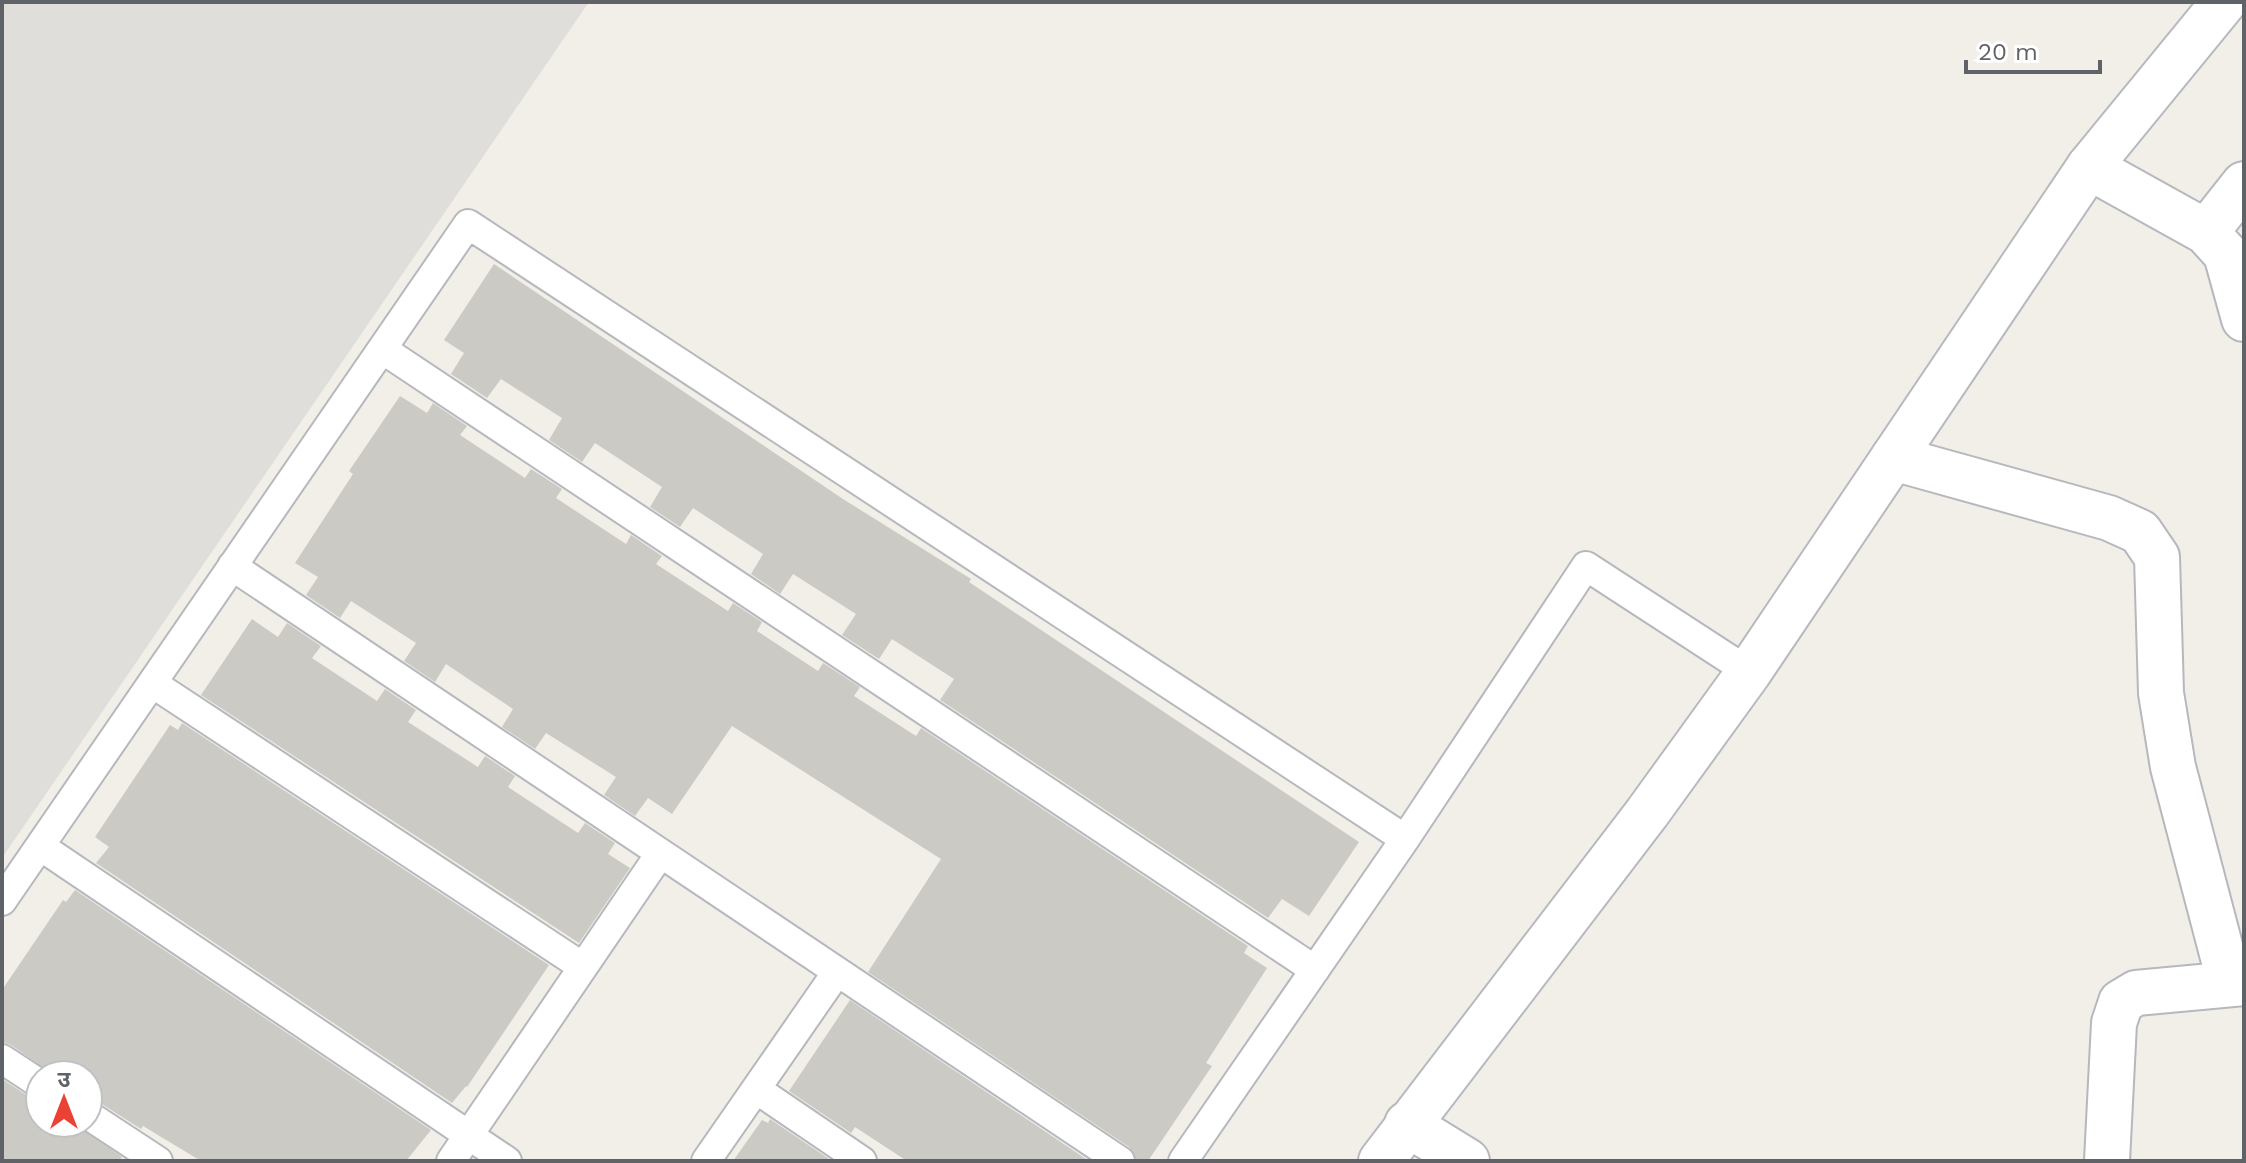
<svg xmlns="http://www.w3.org/2000/svg" width="2246" height="1163" font-family="'Work Sans','Noto Sans Devanagari',sans-serif">
	<style>
		.industrial { fill: #e0deda }
		.building { fill: #cccac5 }
		.lines { fill: none; stroke-linecap: round; stroke-linejoin: round }
		.lane-casing { stroke: #b5b8bc; stroke-width: 32 }
		.street-casing { stroke: #b5b8bc; stroke-width: 48 }
		.secondary-casing { stroke: #b6babf; stroke-width: 48 }
		.lane { stroke: #fff; stroke-width: 28 }
		.street { stroke: #fff; stroke-width: 44 }
		.secondary { stroke: #fff; stroke-width: 44 }
	</style>
	<rect width="100%" height="100%" fill="#f1efe8"/>
	<path class="industrial" d="M2,2h587l-587,856z"/>
	<path class="building" d="M494,264l349,235 128,80 -2,3 390,260 -50,74 -27,-17 -14,19 -328,-218 14,-21 -62,-40 -13,20 -37,-24 14,-21 -63,-40 -13,20 -29,-20 12,-20 -70,-46 -13,19 -30,-20 12,-20 -67,-44 -13,19 -33,-22 13,-22 -61,-39 -14,19 -36,-24 13,-21 -20,-13z
		M400,396l27,17 6,-10 34,23 -7,9 65,43 6,-9 31,20 -6,9 70,46 5,-9 31,21 -6,8 72,47 5,-8 29,19 -5,9 61,40 5,-8 37,24 -6,9 62,40 5,-8 327,218 -4,7 23,15 -61,95 6,3 -64,95h-11l-8,-14 -261,-175 73,-113 -209,-133 -60,88 -24,-16 -13,18 -31,-21 12,-18 -70,-44 -11,16 -33,-22 11,-18 -67,-45 -11,18 -31,-21 12,-18 -65,-42 -11,17 -34,-23 12,-18 -23,-14 58,-89 -4,-3z
		M252,619l26,18 9,-14 34,23 -9,12 65,43 8,-12 31,21 -8,12 70,45 7,-11 30,20 -7,11 70,46 7,-10 30,20 -7,11 22,14 -51,75 -378,-248z
		M182,723l367,242 -82,122 -1,-1 -14,17 -356,-240 13,-16 -14,-10 75,-112 8,5z
		M75,890l356,240 -25,31h-205l-58,-35 -2,3 -44,-28 -9,-3v-23h-34l-43,-30 -9,-3v-52l61,-90 3,2z
		M850,1000l239,161h-182l-52,-34 -4,6 -62,-42z
		M2,1079l29,19 9,3v22h33l49,34 -3,4h-117z
		M770,1119l62,42h-99l29,-41 6,3z"/>
	<g class="lines">
		<g class="lane-casing">
			<path id="lane" d="M382,349l933,621
				M232,566l888,595
				M152,683l431,284
				M1405,839l181,-273 163,106
				M40,846l467,315
				M2,901l466,-677 937,615 -222,322
				M2,1059l38,25
				M756,1089l106,72
				M88,1115l70,46
				M451,1161l209,-307
				M706,1161l131,-189"/>
		</g>
		<g class="street-casing">
			<path id="street" d="M2089,167l117,65 20,22 18,65
				M2206,232l38,-48
				M1893,458l216,60 31,14 17,25 4,136 12,74 57,217
				M1407,1124l60,37
				M2107,1161l7,-138 7,-21 15,-9 108,-10"/>
		</g>
		<g class="secondary-casing">
			<path id="secondary" d="M1381,1161l266,-348 102,-141 340,-505 135,-165"/>
		</g>
		<use href="#lane" class="lane"/>
		<use href="#street" class="street"/>
		<use href="#secondary" class="secondary"/>
	</g>
	<rect width="2246" height="1163" fill="none" stroke="#5f6368" stroke-width="8"/>
	<g transform="translate(64 1099)"><circle r="38" fill="#ffffff" stroke="#bfc1c3" stroke-width="2"/>
	<path d="M0-6L14 30L0 20L-14 30Z" fill="#ea4335"/>
	<text y="-12" font-size="22" font-weight="bold" text-anchor="middle" fill="#5f6368">उ</text>
	</g>
	<path d="M1966 60v12h134v-12" fill="none" stroke="#5f6368" stroke-width="4"/>
	<text x="1978" y="60" font-size="24" fill="#5f6368" stroke="#ffffff" stroke-width="6" paint-order="stroke">20 m</text>
</svg>
